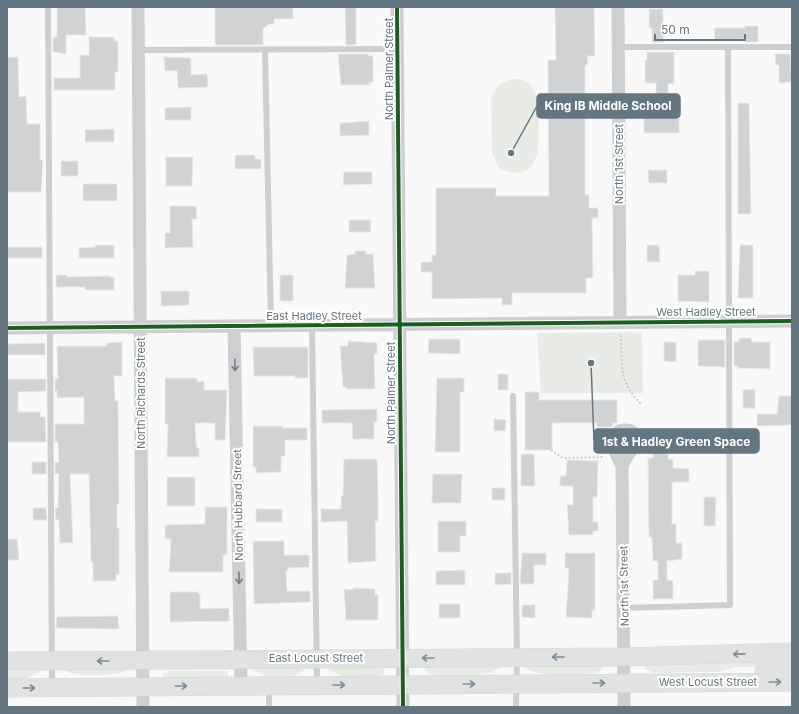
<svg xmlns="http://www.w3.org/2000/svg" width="799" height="714" font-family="Inter,sans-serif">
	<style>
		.green { fill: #e8ebe6 }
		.building { fill: #d0d2d3; stroke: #e8e8e8 }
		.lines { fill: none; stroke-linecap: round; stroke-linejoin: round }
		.secondary-casing { stroke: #d5d6d7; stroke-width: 19 }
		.path { stroke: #cbcccd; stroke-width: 2; stroke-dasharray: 2 2; stroke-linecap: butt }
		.lane { stroke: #cecfd0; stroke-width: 6 }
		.street { stroke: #cecfd0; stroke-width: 13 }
		.secondary { stroke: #e1e2e2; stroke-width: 18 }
		.cycleway-casing { stroke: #fff; stroke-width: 6 }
		.cycleway { stroke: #1b5e20; stroke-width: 4 }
		.oneway { stroke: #707f8b }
		.oneway2 { stroke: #7e8c96 }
		.labels { text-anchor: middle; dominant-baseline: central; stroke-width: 4; stroke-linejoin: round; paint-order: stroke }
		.street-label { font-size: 11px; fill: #657683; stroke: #fff }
		.leader { fill: none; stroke: #657683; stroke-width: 1.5 }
		.callout-dot { fill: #657683; stroke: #fff; stroke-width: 1.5 }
		.callout { fill: #657683; stroke: #657683; stroke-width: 1.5 }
		.callout-label { font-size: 12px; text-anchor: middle; font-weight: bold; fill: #fff }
	</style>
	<rect width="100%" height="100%" fill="#f9f9f9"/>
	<path class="green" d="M513,79c7,0 15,1 19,8 10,13 6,48 6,64 -5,23 -19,26 -39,17l-7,-15 -1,-54c4,-13 10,-16 22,-20z
		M642,332l1,61h-102l-4,-60z
		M792,658v8l-56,1 -17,5 -64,1 -10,-4v-7z
		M532,662l69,1 1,7c-16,7 -64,8 -78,-3z
		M425,665l76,1c-5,11 -52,11 -64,9 -4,0 -8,-3 -12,-4z
		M7,667l34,1v2c-10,9 -21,10 -34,10z
		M307,667c-15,16 -40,14 -56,1z
		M327,667h56l1,7c-19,6 -42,7 -57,-7z
		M64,668h61v4c-18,4 -43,6 -60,-1z
		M172,671h53l3,1v4l-2,3h-54l-9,-2v-4z"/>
	<path class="building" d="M57,7h28l1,28h-20v19l-13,-2v-15h4z
		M215,7h78v12h-19v5h-5l-6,5v16h-48z
		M345,7h11v38h-10z
		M555,7h39l1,49h-8l1,8 -3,1v130h4v13h9v10h-6l1,60h-7v15h-74v12h-10v-7l-70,1v-27h-11v-10h11v-7h4v-67h60v8h53l-1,-136h8z
		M649,9h14v33h-11v-14h-3z
		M745,26h13v16h-12v-3l-31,1 -1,-12h31z
		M89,37h25v4h4v31h-3v18h-61v-12h26v-23h9z
		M647,52h27v32l-6,-1v20h9v6h2v24h-35v-28h4v-3h8v-19h-11v-23h2z
		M338,54h30v2h5v26h-4v3h-28z
		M775,54h15l2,28 -13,1v-18h-3z
		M7,57h11l1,40 7,-1 1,28h13v36h3l-2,32h-34z
		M164,57l27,1v17l16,-1 1,13 -30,1 -1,-17h-12z
		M738,103h11l2,111h-13z
		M191,107v13h-26v-12z
		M369,121v14l-29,1v-13z
		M114,129v13h-29v-12z
		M235,155h20v4h6v10h-26z
		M166,157h27l-1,29h-26z
		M61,161h17v15h-17z
		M648,170h19v13h-18z
		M344,172h28v12l-29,1z
		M83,184h34v17h-34z
		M170,206h26l1,13h-5l1,28 -28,1v-15h5z
		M349,220h21l1,12h-22z
		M95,245h19v13h-35v-10l17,-1z
		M647,245h12l1,17h-13z
		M740,245h13v53h-15z
		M7,247h35v11h-35z
		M355,251h11v3h7l2,34h-30l2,-33 8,-1z
		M695,271h14v31l-31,-1v-26h17z
		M56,275h11v2l42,-1v1h5v13h-29v-3h-29z
		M280,275h13v26h-13z
		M161,291h28v14l-28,1z
		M739,338h12l1,4h18v27l-32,-1v-2h-4v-25l5,1z
		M429,339h31v15l-32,-1z
		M698,340h27v27l-27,-1z
		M348,341l29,2v11h-3l1,35h-29v-2h-3l-3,-41h8z
		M122,342v34h-8l1,25h3l1,103h-2v24h2v46h-3v7h-23v-19h-2l-2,-88h-19l3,69h-13l-1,-20v-3h-3l-1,-12h3l1,-34h-4v-12h4l-1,-20h-3v-18h29v-27l-27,1v-7h-2v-12h3l-1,-33h50v-3z
		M664,342h12v20l-12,-1z
		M45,343v12h-38v-11z
		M253,347h55v31h-13v-2h-41z
		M498,374h10v16h-10z
		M165,378h32v4l7,-1v9h23l-2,50h-10v-17h-20l1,20 1,5h2v9h-32l1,-33h-3z
		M437,378h27v14h-4v60h-25z
		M7,379h39v12l-28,1v20h22v5h5l1,25h-39z
		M755,389v19h-12v-18z
		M525,392h14v8h78v23h-4l-1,4h-15v-4h-45v27h-27z
		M779,396h13v29l-35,1v-12h20z
		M377,409v13h-3v17h-21l-1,-16h-30v-13z
		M494,419l12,1 -1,11h-11z
		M253,426h29v2h25v12h-22v16h-4v16l-25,1v-6h-3z
		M653,433l15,1v25h5v9l16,1v13h-17v42h4v19h6v16l-15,2v19l6,1v18h-20v-19h5v-19h-5l-1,-24h-3l-1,-79h5z
		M521,454h13l1,32h-14z
		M344,459h33l1,40v22h-3l1,40 -28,2 -1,-42 -26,1v-13h20v-13h2z
		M567,460l31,1 -1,36h-4v25h5v9h-5v4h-24l-2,-30h6v-19h-13v-10h6z
		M32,462h14v12h-14z
		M433,474h29l-1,29h-29z
		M167,477h28v29h-28z
		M492,488h13v12h-13z
		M704,497h12l-1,29h-11z
		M205,507h22v48h-4v17h-54l2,-33h-6v-14l40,-1z
		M33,508h13l1,12h-14z
		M256,509h26v13h-26z
		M438,521h28v15h-6v16h-22z
		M7,539h10l2,21h-12z
		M253,541h31v14h25v12l-21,1v3h-2l1,20h23v11l-56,2z
		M522,553h24v12h-12v19h-14z
		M565,553h30v57h-3v8l-26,-1 3,-49h-4z
		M465,570v15h-29v-14z
		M495,573h16v11l-16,1z
		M353,588l22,1v6h3v25h-32l-2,-31 9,1z
		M170,592h28v2h2v15l29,-1v13l-59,1z
		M439,604h21v14h-21z
		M522,605h13v13l-13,-1z
		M118,616l1,13 -63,-1 1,-11z"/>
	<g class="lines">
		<g class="secondary-casing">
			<path id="secondary" d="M7,661l618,-4 167,-5
				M764,670l28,-1
				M7,688l785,-6"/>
		</g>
		<path class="path" d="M621,335c1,29 -3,46 20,69
			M551,450l12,8 41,-1"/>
		<path class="lane" d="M48,7l4,678
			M618,47h174
			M138,50l260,-1
			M265,51l6,274
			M312,325l5,358
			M513,396l4,261 -1,50
			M624,608l106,-3 -2,-558
			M269,687v20"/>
		<path class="street" d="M138,7l5,700
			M397,7l6,700
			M618,7l2,315
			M234,326l7,359
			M7,328l785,-7
			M622,465c-7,-10 -11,-23 -3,-34 7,-2 13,-2 17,5l-2,9 -12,20 2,242"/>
		<use href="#secondary" class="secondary"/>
		<g class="cycleway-casing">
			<path id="cycleway" d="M397,7l6,700
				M7,328l785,-7"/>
		</g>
		<use href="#cycleway" class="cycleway"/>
	</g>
	<defs><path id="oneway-shaft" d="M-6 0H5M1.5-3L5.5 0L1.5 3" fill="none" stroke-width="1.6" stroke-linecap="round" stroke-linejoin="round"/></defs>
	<g class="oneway">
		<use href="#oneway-shaft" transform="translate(235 365) rotate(89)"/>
		<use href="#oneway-shaft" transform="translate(239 578) rotate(89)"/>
	</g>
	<g class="oneway2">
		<use href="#oneway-shaft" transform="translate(739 654) rotate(179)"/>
		<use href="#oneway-shaft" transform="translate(558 657) rotate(180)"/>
		<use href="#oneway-shaft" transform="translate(428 658) rotate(180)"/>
		<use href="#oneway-shaft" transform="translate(103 661) rotate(180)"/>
		<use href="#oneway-shaft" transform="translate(775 682)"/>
		<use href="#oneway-shaft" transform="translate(599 683)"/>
		<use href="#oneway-shaft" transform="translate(469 684)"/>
		<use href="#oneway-shaft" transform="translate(339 685)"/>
		<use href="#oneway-shaft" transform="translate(181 686)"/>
		<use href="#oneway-shaft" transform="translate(29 688)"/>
	</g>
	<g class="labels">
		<g class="street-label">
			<text transform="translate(389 69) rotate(-90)">North Palmer Street</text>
			<text transform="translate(619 164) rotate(-90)">North 1st Street</text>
			<text x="706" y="312">West Hadley Street</text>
			<text x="314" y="316">East Hadley Street</text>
			<text transform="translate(141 393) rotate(-90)">North Richards Street</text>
			<text transform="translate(391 393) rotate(-90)">North Palmer Street</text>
			<text transform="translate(238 505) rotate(-91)">North Hubbard Street</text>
			<text transform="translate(624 586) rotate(-91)">North 1st Street</text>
			<text x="316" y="658">East Locust Street</text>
			<text x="708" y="682">West Locust Street</text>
		</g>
	</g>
	<path class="leader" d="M511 153L537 106M591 363L594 441"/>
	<g class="callout-dot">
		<circle cx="511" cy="153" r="4"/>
		<circle cx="591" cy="363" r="4"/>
	</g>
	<g class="callout">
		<rect x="537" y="94" width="143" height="24" rx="4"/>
		<rect x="594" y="429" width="165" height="24" rx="4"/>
	</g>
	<g class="callout-label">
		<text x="608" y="110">King IB Middle School</text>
		<text x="676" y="446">1st &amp; Hadley Green Space</text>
	</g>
	<rect width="799" height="714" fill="none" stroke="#657683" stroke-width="16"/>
	<path d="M655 34v6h90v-6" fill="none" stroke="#657683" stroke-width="2"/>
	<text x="661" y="34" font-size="12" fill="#657683" stroke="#ffffff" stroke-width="3" paint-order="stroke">50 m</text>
</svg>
